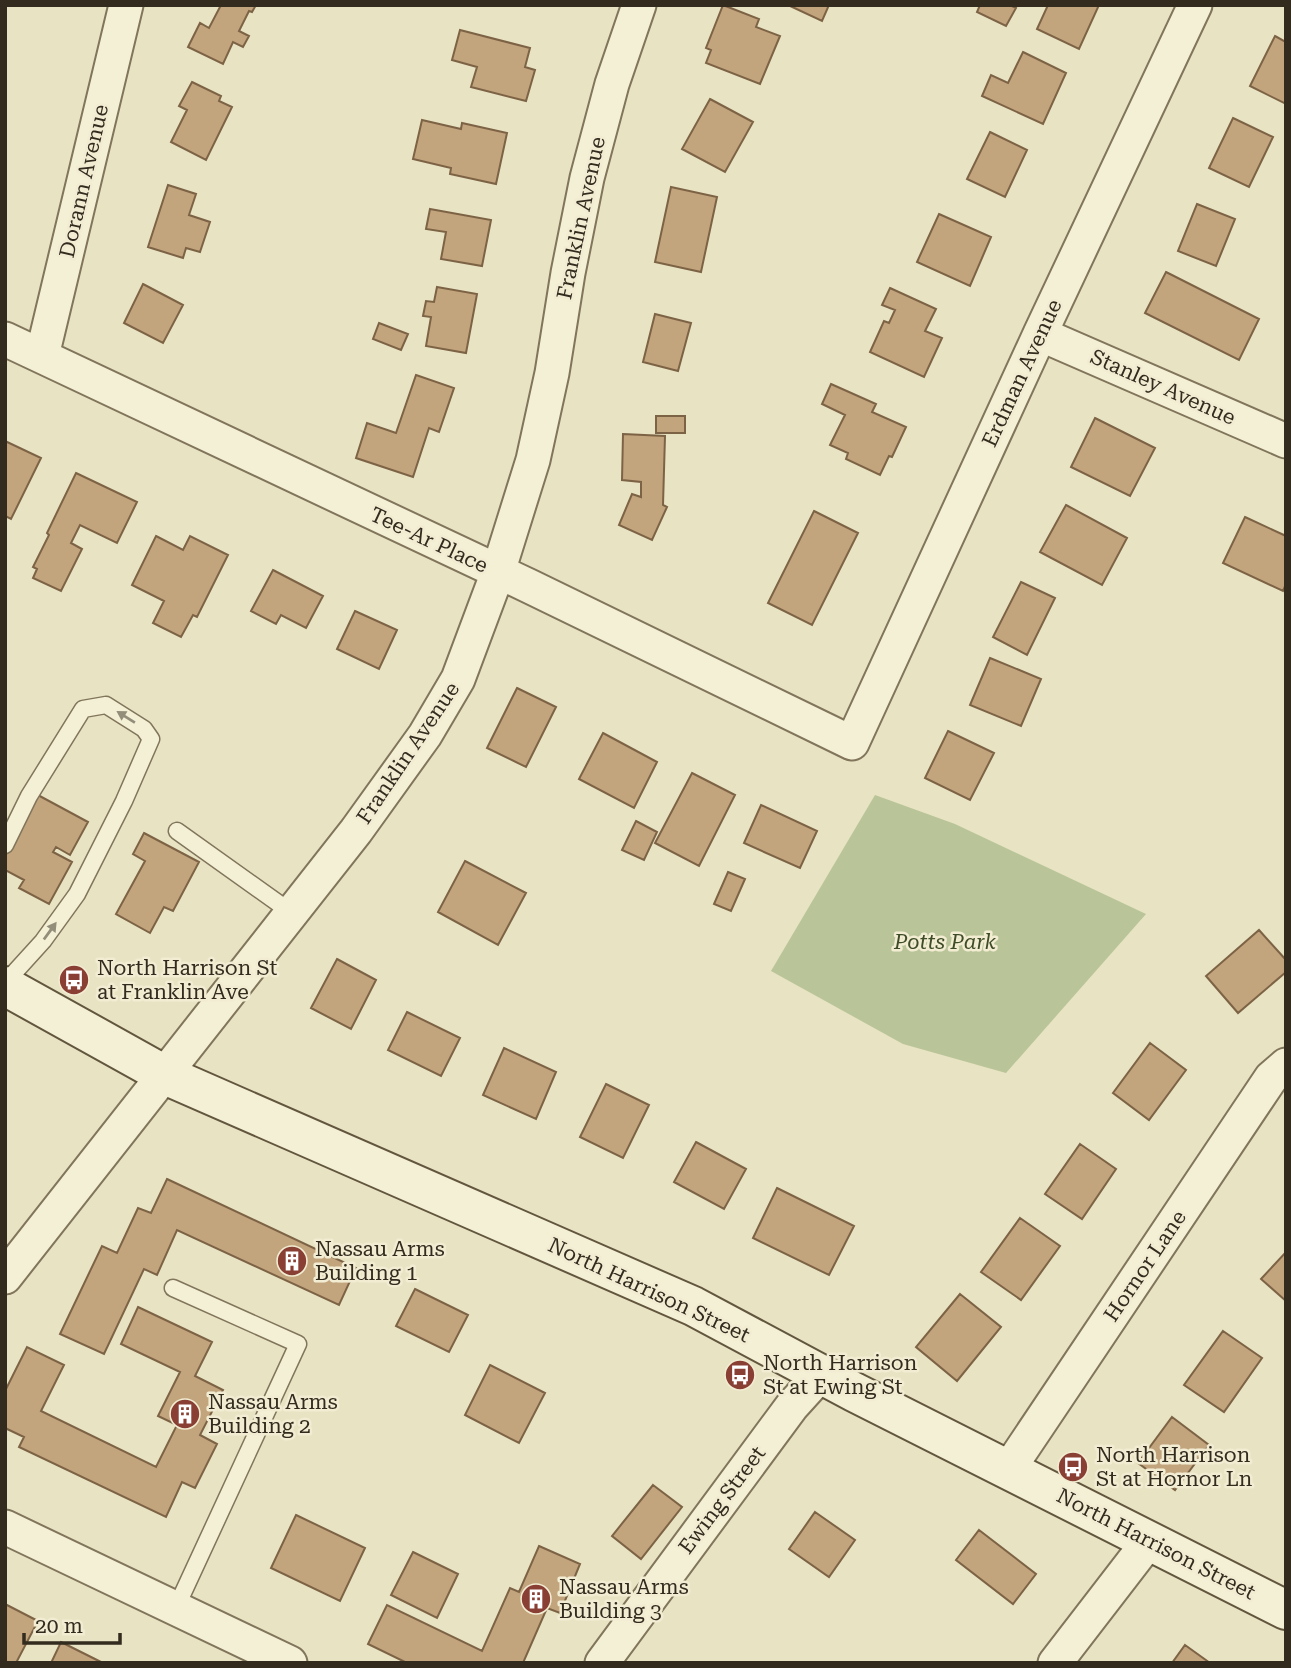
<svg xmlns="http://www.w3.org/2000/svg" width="1291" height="1668" font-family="'Roboto Serif',serif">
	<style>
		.green { fill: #b9c599 }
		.building { fill: #c2a47d; stroke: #7d6345; stroke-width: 2 }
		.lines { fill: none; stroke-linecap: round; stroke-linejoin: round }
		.lane-casing { stroke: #81755c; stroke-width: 19 }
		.street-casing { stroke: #81755c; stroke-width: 37 }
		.secondary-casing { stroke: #62563f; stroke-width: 42 }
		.lane { stroke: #f4f0d5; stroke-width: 16 }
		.street { stroke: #f4f0d5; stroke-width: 33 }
		.secondary { stroke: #f4f0d5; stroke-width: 38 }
		.oneway { fill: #938e7a }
		.labels { text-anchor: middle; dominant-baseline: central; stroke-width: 5; stroke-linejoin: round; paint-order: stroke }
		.street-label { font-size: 21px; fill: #322b1e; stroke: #f1ecd2 }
		.park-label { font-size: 21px; font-style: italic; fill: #3e4c27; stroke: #f1ecd2 }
		.poi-label { font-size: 21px; fill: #322b1e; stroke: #f1ecd2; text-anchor: start }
	</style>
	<rect width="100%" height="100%" fill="#e8e3c3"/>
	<path class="green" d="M875,795l80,29 191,90 -140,159 -103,-29 -132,-73z"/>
	<path class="building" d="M221,5h35l-4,7 -3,-1 -10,20 10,5 -6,11 -10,-5 -10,22 -35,-17 12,-24 9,5z
		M723,5l36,14 -3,8 24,9 -20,48 -54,-21 5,-13 -5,-2z
		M788,5h41l-7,16z
		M980,5h30l6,3 -10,18 -29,-14z
		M1048,5h51l-20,44 -42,-20z
		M460,30l70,18 -5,19 10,3 -9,31 -55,-14 6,-20 -25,-7z
		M1275,36l11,6v62l-36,-18z
		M1023,52l43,21 -23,51 -61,-28 9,-21 17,8z
		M192,82l29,14 -2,5 13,6 -26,53 -35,-18 16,-32 -8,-4z
		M710,99l43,23 -28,50 -43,-23z
		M1233,118l40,19 -24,50 -40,-19z
		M422,120l39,9 1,-6 45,10 -11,51 -46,-10 1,-6 -38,-9z
		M990,132l37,18 -22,47 -38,-18z
		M168,185l28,9 -7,21 21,7 -10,30 -14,-4 -3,10 -35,-11z
		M671,187l46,10 -16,75 -46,-10z
		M1197,204l38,15 -19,47 -38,-15z
		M430,209l61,11 -9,46 -41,-7 5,-27 -20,-3z
		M939,214l52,23 -21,49 -53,-24z
		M1166,272l93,47 -20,41 -94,-47z
		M143,284l40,21 -20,38 -39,-20z
		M437,287l40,7 -11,59 -40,-7 5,-29 -8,-1 3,-15 8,1z
		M890,288l46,21 -11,22 17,7 -18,39 -54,-25 14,-31 5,2 6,-13 -13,-5z
		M655,314l36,9 -13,48 -35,-9z
		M379,323l29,11 -7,16 -28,-11z
		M416,375l38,13 -15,44 -10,-4 -16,49 -57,-19 11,-35 29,10z
		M831,384l45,20 -4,8 34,15 -14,30 -3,-1 -9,19 -34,-16 2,-6 -18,-8 15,-30 -23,-11z
		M656,416h29v17h-29z
		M1095,418l60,30 -25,48 -59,-29z
		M623,434l42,2 -2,69 4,2 -15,33 -33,-15 13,-31 9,3v-15l-19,-2z
		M5,441l36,17 -30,61 -6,-3z
		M76,473l61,29 -20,41 -37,-18 -9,18 11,6 -21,42 -28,-13 4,-9 -4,-2 16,-32 -2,-2z
		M1066,505l61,33 -25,47 -62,-33z
		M814,511l44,22 -46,92 -44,-22z
		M1245,517l41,19v48l-3,7 -60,-28z
		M156,536l27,14 7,-14 38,19 -31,62 -4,-2 -12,22 -28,-14 11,-22 -32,-16z
		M273,570l50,26 -17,32 -25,-13 -5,9 -25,-13z
		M1021,582l34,16 -28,57 -34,-18z
		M355,611l42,19 -18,39 -42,-20z
		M990,658l51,21 -20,47 -51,-21z
		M517,688l39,19 -30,60 -39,-19z
		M948,731l46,22 -24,47 -45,-22z
		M603,733l54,29 -23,46 -55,-29z
		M692,773l43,22 -36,71 -44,-23z
		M36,794l52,28 -18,33 -14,-8 -3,5 19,10 -23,42 -30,-16 5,-8 -19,-10v-18z
		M761,805l56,26 -17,37 -56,-25z
		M636,821l21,11 -13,28 -22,-10z
		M144,833l55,29 -26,49 -9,-4 -14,26 -34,-19 29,-53 -12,-7z
		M465,861l61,32 -28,52 -60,-33z
		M728,872l17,7 -14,32 -17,-7z
		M1259,930l27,30v12l-48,41 -32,-37z
		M337,959l39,21 -25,49 -40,-21z
		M407,1012l53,26 -19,38 -53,-26z
		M1150,1043l36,27 -37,50 -36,-27z
		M504,1048l52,24 -20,47 -53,-24z
		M606,1084l43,21 -26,53 -43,-21z
		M696,1142l50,27 -22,40 -50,-27z
		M1080,1144l36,25 -34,50 -37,-25z
		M167,1179l189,89 -17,37 -162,-75 -20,45 -13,-6 -40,85 -44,-20 42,-88 15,7 21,-45 13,5z
		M777,1188l77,38 -25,49 -76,-37z
		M1020,1218l40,28 -39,54 -40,-28z
		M1286,1252v49l-25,-22z
		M415,1289l53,26 -19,37 -53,-26z
		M960,1294l41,33 -44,54 -41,-34z
		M138,1307l74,35 -17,34 28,14 -23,45 17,9 -22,44 -13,-6 -16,35 -147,-70 5,-10 -19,-9v-37l22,-44 37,18 -23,46 115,56 21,-42 -19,-9 22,-44 -59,-28z
		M1223,1331l39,27 -38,54 -40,-27z
		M490,1365l55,28 -26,50 -54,-28z
		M1172,1417l37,28 -34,45 -37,-27z
		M653,1485l29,22 -41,52 -29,-23z
		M815,1512l40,28 -26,37 -40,-28z
		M296,1515l69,33 -25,53 -69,-33z
		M979,1530l57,44 -23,30 -57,-44z
		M539,1546l41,18 -20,49 -13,-5 -24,55h-116l-39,-19 19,-39 95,46 28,-63 9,4z
		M413,1552l45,22 -21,44 -46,-23z
		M5,1604l33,17 -22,42h-11z
		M61,1642l42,21h-52z
		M1185,1645l25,18h-38z"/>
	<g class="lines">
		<g class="lane-casing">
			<path id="lane" d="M177,831l115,82
				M5,845l24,-49 54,-87 23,-4 38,24 7,10 -27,62 -47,93 -34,47 -38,42
				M173,1288l125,56 -122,264"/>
		</g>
		<g class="street-casing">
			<path id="street" d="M1040,334l246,107
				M5,339l524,247 323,157 188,-409 155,-329
				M42,356l84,-351
				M5,1277l351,-446 69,-96 33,-56 40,-107 35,-112 19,-87 16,-100 19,-95 25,-94 27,-79
				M1008,1470l263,-392 15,-13
				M5,1527l285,136
				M602,1663l190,-257 29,-32
				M1055,1663l94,-122"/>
		</g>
		<g class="secondary-casing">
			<path id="secondary" d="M5,986l160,89 528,231 161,86 432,218"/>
		</g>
		<use href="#lane" class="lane"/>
		<use href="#street" class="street"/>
		<use href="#secondary" class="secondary"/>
	</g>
	<defs><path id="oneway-solid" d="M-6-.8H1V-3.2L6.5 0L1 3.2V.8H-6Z" transform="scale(1.75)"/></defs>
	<g class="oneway">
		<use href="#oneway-solid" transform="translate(126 717) rotate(-148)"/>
		<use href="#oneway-solid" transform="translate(50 931) rotate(-54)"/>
	</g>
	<defs>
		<g id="bus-disc" transform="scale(1.575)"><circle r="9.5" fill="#893f33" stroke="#f1ecd2"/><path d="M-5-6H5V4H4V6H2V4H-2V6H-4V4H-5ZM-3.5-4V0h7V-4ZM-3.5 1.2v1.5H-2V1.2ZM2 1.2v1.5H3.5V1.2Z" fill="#fff"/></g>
		<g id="building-disc" transform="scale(1.575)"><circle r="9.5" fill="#893f33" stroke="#f1ecd2"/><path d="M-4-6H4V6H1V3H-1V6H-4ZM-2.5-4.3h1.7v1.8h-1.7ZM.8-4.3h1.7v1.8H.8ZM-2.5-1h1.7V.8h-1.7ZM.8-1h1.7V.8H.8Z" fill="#fff"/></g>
	</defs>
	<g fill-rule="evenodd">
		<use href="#bus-disc" x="74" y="980"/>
		<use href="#building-disc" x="292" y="1261"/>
		<use href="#bus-disc" x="740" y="1375"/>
		<use href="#building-disc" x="185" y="1414"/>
		<use href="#bus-disc" x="1073" y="1467"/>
		<use href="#building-disc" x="536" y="1599"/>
	</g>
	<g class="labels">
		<g class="street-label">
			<text transform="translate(84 181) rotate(-77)">Dorann Avenue</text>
			<text transform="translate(581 218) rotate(-78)">Franklin Avenue</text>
			<text transform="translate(1022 373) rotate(-65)">Erdman Avenue</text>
			<text transform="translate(1163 387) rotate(24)">Stanley Avenue</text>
			<text transform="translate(429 540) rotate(25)">Tee-Ar Place</text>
			<text transform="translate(408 753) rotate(-56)">Franklin Avenue</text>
			<text transform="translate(1145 1266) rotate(-56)">Hornor Lane</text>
			<text transform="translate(649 1290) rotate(25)">North Harrison Street</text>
			<text transform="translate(722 1500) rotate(-53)">Ewing Street</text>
			<text transform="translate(1156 1544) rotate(27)">North Harrison Street</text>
		</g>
		<g class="park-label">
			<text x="945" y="942">Potts Park</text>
		</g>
		<g class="poi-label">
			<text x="97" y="968">North Harrison St<tspan x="97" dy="24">at Franklin Ave</tspan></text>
			<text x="315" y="1249">Nassau Arms<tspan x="315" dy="24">Building 1</tspan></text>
			<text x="763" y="1363">North Harrison<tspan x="763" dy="24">St at Ewing St</tspan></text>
			<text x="208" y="1402">Nassau Arms<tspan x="208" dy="24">Building 2</tspan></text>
			<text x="1096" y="1455">North Harrison<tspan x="1096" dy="24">St at Hornor Ln</tspan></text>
			<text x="559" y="1587">Nassau Arms<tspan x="559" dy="24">Building 3</tspan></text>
		</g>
	</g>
	<rect width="1291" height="1668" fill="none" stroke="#322b1e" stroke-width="14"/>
	<path d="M24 1633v10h96v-10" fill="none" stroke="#322b1e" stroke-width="3.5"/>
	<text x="35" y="1633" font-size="21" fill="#322b1e" stroke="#f1ecd2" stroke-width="5" paint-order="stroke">20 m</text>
</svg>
